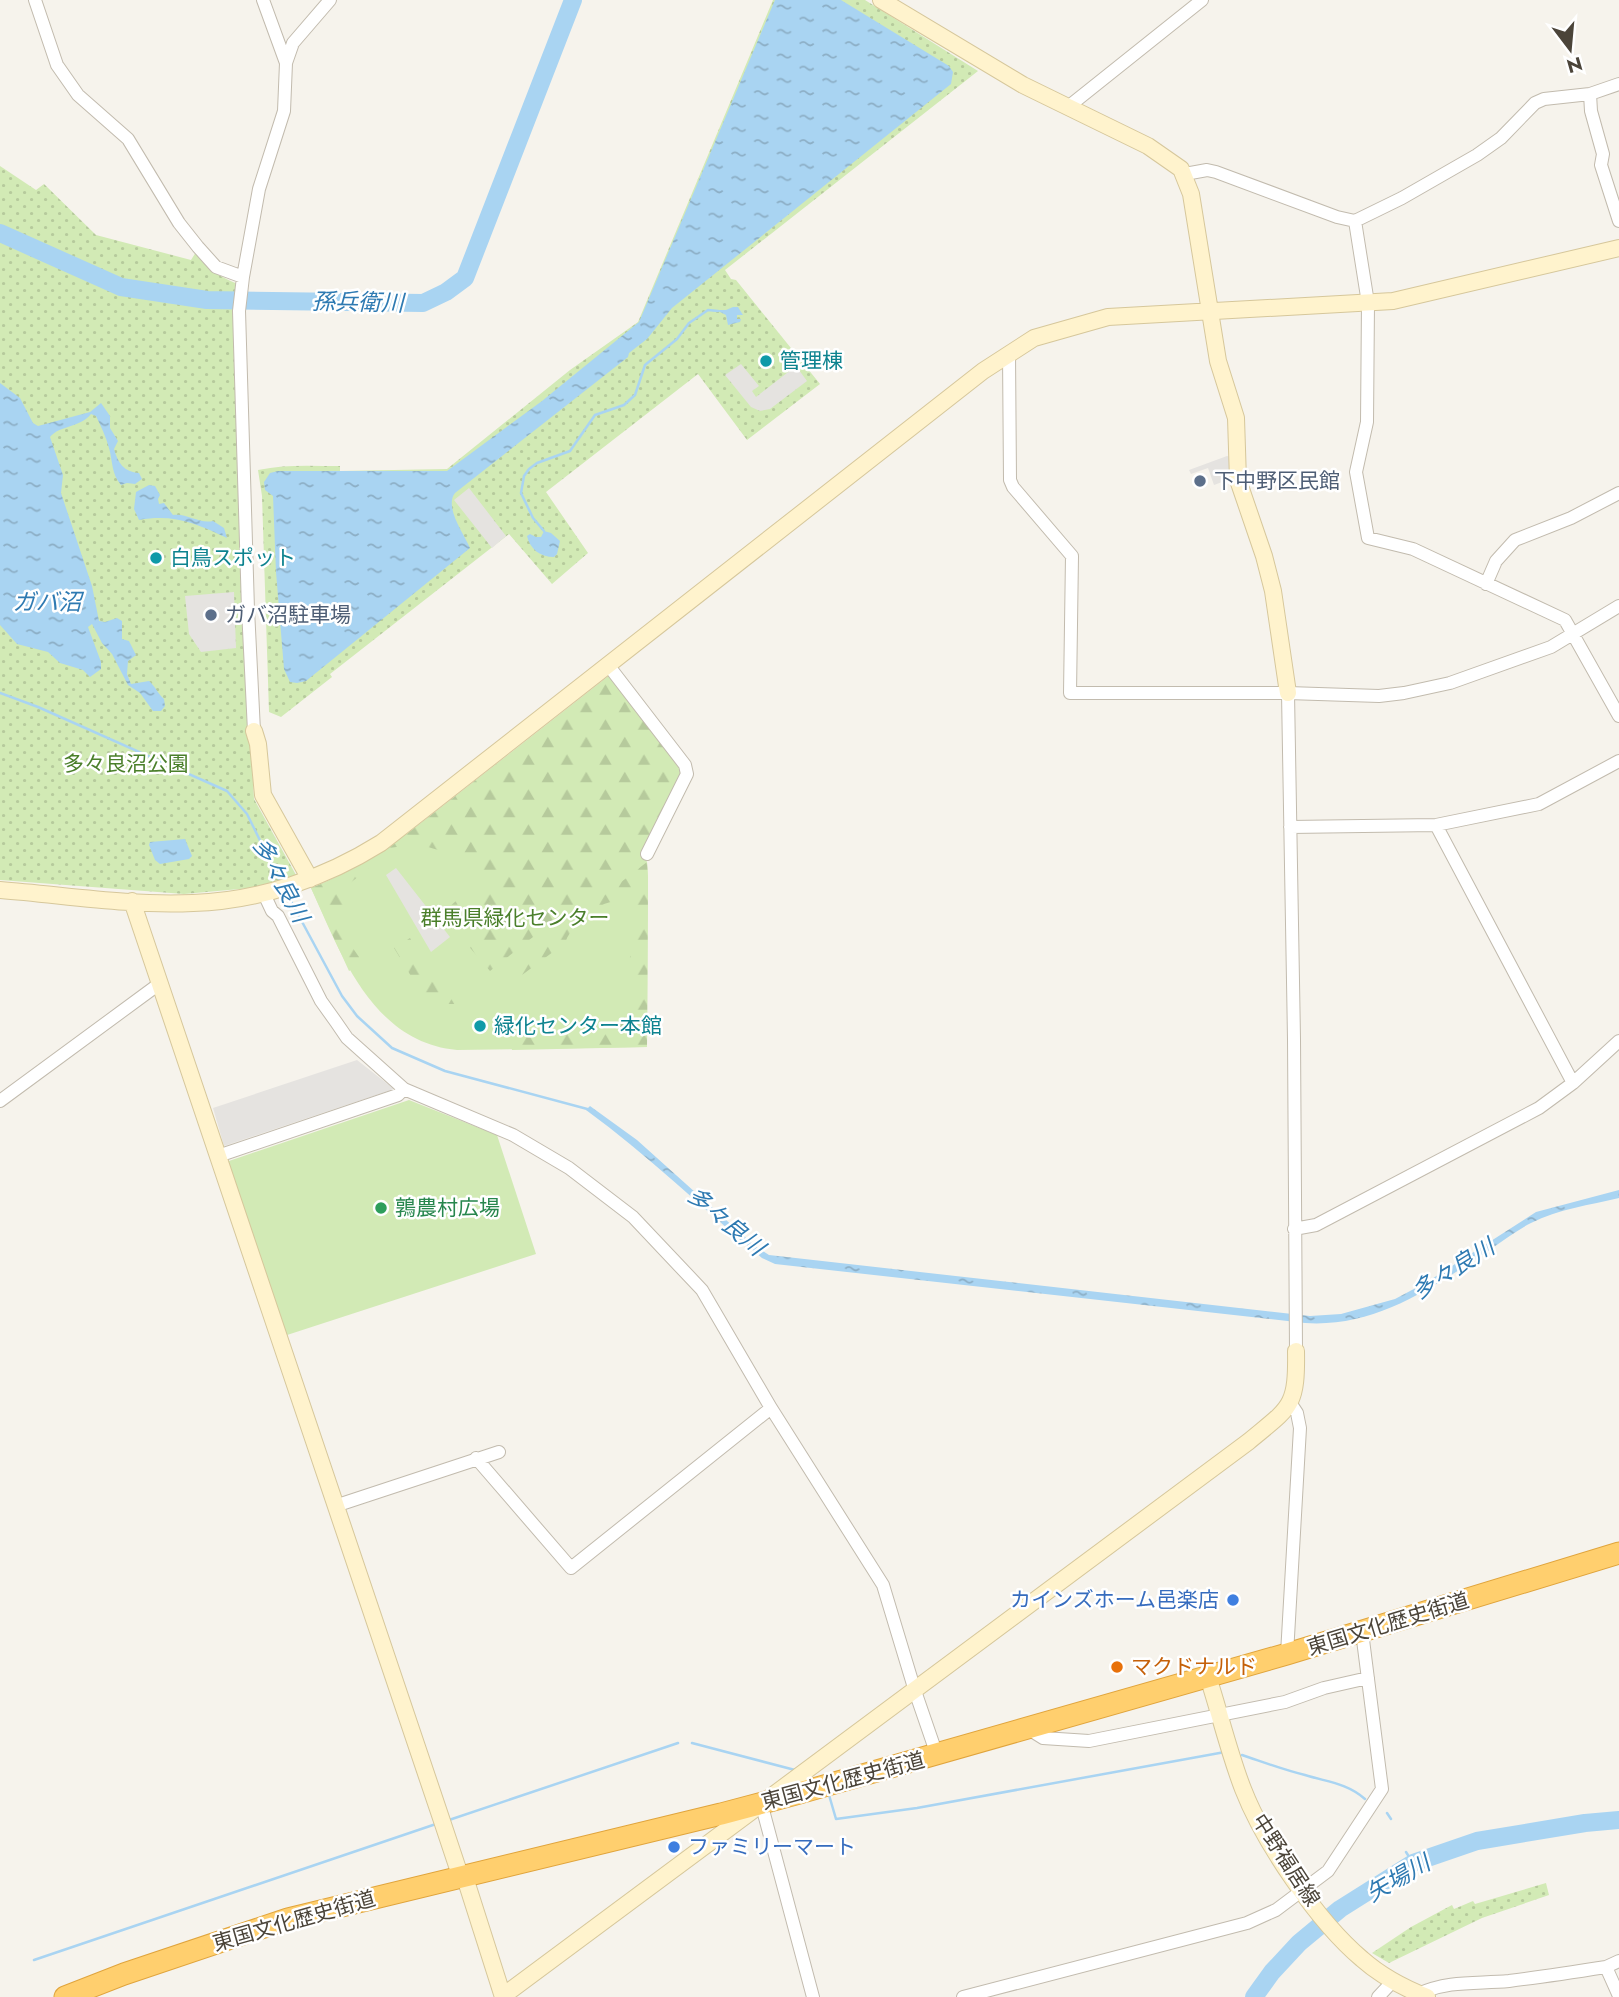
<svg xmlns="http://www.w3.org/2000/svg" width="1619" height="1997" font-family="Jost,'Noto Sans JP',sans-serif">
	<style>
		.green { fill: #d2eab5 }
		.forest { fill: url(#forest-firs) }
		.park { fill: url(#park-dots) }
		.parking { fill: #e5e3e0 }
		.water { fill: url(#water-ripples) }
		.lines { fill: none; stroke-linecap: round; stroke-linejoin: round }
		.stream { stroke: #a9d4f2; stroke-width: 2.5 }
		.river { stroke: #a9d4f2; stroke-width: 18 }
		.street-casing { stroke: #c2bbae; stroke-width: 14 }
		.secondary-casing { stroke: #d6c79b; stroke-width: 18 }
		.highway-casing { stroke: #e0a43c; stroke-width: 23 }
		.street { stroke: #fff; stroke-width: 12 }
		.secondary { stroke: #fff3cd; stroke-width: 16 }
		.highway { stroke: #ffcf6e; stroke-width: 21 }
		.culture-dot { fill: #0f9aa8; stroke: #fff; stroke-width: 2.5 }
		.service-dot { fill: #5c6f8a; stroke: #fff; stroke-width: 2.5 }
		.leisure-dot { fill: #2e9e5b; stroke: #fff; stroke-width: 2.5 }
		.shop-dot { fill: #3f7fe0; stroke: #fff; stroke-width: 2.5 }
		.food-dot { fill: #e8710a; stroke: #fff; stroke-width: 2.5 }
		.labels { text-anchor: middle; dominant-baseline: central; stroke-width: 5; stroke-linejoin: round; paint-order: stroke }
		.culture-label { font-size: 21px; fill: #0d838f; stroke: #fff; text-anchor: start }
		.service-label { font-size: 21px; fill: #4e5e75; stroke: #fff; text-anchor: start }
		.park-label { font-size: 21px; fill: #4a7f2a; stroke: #fff }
		.leisure-label { font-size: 21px; fill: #27864d; stroke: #fff; text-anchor: start }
		.shop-label { font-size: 21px; fill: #366cbe; stroke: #fff; text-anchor: end }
		.street-label { font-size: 21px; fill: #4b4439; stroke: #fff }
		.food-label { font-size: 21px; fill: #c56008; stroke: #fff; text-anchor: start }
		.water-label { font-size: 23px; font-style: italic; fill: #2e7ab2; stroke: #fff }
	</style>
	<defs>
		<pattern id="forest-firs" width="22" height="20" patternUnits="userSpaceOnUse" patternTransform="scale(1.75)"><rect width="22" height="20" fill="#d2eab5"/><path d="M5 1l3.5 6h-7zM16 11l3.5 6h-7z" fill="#b6ca9c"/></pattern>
		<pattern id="park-dots" width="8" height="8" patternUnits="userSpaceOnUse" patternTransform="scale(1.75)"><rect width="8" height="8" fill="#d2eab5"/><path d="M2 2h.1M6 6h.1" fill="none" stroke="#b6ca9c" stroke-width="1.8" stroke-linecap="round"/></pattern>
		<pattern id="water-ripples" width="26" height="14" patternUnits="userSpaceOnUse" patternTransform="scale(1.75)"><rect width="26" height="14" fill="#a9d4f2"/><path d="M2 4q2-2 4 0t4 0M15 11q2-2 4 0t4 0" fill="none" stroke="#8caec5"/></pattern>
	</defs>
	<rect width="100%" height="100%" fill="#f6f3ec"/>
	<path class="green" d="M486,773l156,79 5,10 1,17 -1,168 -190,3c-85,-8 -116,-96 -146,-162 66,-26 119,-72 175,-115z
		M409,1100l88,35 39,119 -252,82 -58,-174z"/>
	<path class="forest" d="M611,674l70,93 1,6 -34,73 -158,125 -49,-57 15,-13h18l6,-5 -5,-20 -27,-23 -30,-9 -29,4z
		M365,862l4,6 -20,16 -3,13 -3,37 16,23v9l-10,5 -38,-83 25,-10z
		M647,862l1,17 -1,168 -135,3 -2,-13c24,-3 81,-5 101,-14 9,-5 21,-25 22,-35 1,-9 -5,-18 -4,-26 1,-9 7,-17 9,-26 4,-28 -15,-45 -41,-28 -13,9 -27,20 -32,35l-47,35 -21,6 -1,-5z
		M410,938l18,31 31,22 1,8 -6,5h-29l-13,-6 8,-7 -26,-43z"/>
	<path class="park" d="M773,0h92l113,71 -253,199 6,9 5,1 84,104 -73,56 -49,-66 -152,118 42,61 -36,31 -43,-50 -179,140 2,3 -51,40 -12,-5 -7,-216 -4,-26c27,-6 54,-4 82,-4v5l107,-2 123,-99 68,-48z
		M0,166l36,24 8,-6 52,51 95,25 5,-8c15,19 20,23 42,32l9,392 7,123 42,76 -45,13 -67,6 -184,-14z
		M1546,1883l3,12 -67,23 -93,45 -17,-10 39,-26 41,-22 2,4 19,-8 2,3z"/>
	<path class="parking" d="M741,364l18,22 -7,5 4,6 40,-31 11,15 -37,28 -10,2 -9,-4 -26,-32z
		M1227,456l3,1 3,21 -19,7 -6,-17 -17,6 -2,-4z
		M469,488l37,48 -14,12 -38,-48z
		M234,592l2,56 -35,4 -12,-18 -4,-38z
		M396,868l54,69 -19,15 -45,-77z
		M357,1060l37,29 -170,57 -11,-38z"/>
	<path class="water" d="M775,0h66l108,66 4,6 -2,12 -279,224 -25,31 -18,14 -1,4 -173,136c-11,14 9,41 15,55l-164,133 -9,2 -7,-1 -6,-13 -8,-97 -3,-76 -8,-6 -1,-8 6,-9 8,-2h169l95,-70 97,-79z
		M733,307h5l5,8h-6v4h4l-1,3 -12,3 -2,-10 -10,-5h10z
		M0,383l20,15 13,25 5,3 52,-14 11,-9 9,13v12l8,13 -4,8c4,14 10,23 25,24l3,6 -7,5 -8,-1 -6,2c-10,-12 -8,-23 -12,-37 -3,-11 -8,-22 -13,-32l-5,-2c-11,14 -31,11 -41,23l13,38 -2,18 31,93 7,35 6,1 12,-4 5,3v18l7,2 7,14 -8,6 -1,13 4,10 18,-3c6,5 9,13 15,18l1,7 -4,5h-8l-13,-18 -12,-8 -16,-31 -10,-11 -10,-19 -4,3 13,35v7l-11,8 -7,-7 -23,-7 -12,-11 -31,-8 -17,-19z
		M149,485l6,1 5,9 -2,4 1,5 5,-1 9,12c14,-2 26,9 40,6l11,7 3,10c-32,-15 -53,-24 -88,-18l-5,-11 2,-17z
		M544,531l7,2 9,8 -3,13 -3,3c-14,0 -24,-8 -27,-21l3,-2 6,3h5z
		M185,839l7,17 -3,3 -29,5 -5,-4 -6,-15 1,-3z
		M590,1106l47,34 118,106 14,9 541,61 31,-2 54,-15 32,-17 109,-70 83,-22v8c-29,7 -61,11 -88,25 -14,7 -27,17 -40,26 -56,37 -115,79 -186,74l-530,-59 -13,-6c-59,-49 -114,-103 -176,-148z"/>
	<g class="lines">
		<path class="stream" d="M544,531l-11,-13 -12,-25 3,-17 5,-7 8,-6 33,-12 25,-36 29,-10 11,-10 10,-30 32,-26 12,-16 19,-13 10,1
			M0,693l38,14 189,84 20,23 34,69
			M286,892l56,104 15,20 35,32 53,23 146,39
			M692,1743l103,27
			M1242,1755c21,7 42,15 63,20 22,7 42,8 60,24
			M829,1795l7,24 81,-11 308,-56
			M1387,1813l4,6
			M449,1820l229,-77
			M1406,1852l7,11
			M34,1960l402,-136"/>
		<path class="river" d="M0,233l121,54 86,13 216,3 23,-11 19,-14 108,-278
			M1254,1997l18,-25 27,-29 41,-34 73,-46 64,-22 108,-18 34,-3"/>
		<g class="street-casing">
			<path id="street" d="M35,0l22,65 21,30 50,44 51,84 19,24 18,20 27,10
				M263,0l23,63
				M1590,94l1,17 12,43 -2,11 18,56
				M1068,107l134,-107
				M1185,174l22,-4 9,2 121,45 18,4 47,-23 75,-43 24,-17 34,-35 9,-4 46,-5 29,-10
				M1355,221l13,82 -1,119 -11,50 12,66 45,11 152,71 54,96
				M1009,354l1,126 3,7 59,69 -2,137h218l91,3 25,-3 46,-10 101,-36 68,-41
				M1486,584l10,-23 19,-21 56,-22 48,-25
				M608,665l77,100 2,9 -40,80
				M1288,693l6,346 2,312
				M254,731l-6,-122 -9,-298 4,-34 16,-88 25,-78 2,-48 7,-20 37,-43
				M1436,825l137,258
				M1290,827l146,-2 103,-21 80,-43
				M264,894l8,17 6,5 43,85 15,21 11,16 57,51 109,46 56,33 64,49 69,73 69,118 112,177 32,106 22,64
				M0,1101l159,-117
				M218,1156l180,-61 6,-6
				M1294,1229l22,-4 223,-117 34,-25 46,-42
				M476,1458l95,110 200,-160
				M335,1506l164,-54
				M1287,1654l13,-226 -3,-15 -6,-9
				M1027,1728l16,10 46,3 196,-39 39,-14 44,-10
				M763,1803v7l50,187
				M1606,1967l13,29
				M1418,1994c32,-14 58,-10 91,-13 32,-4 65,-9 97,-14l13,-6
				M963,1997l284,-74 29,-13 52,-39 54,-82 -20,-157
				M1378,1997l16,-17"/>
		</g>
		<g class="secondary-casing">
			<path id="secondary" d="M881,0l142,85 125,61 33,23 10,25 27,167 18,57 2,62 26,76 9,35 15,102
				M254,731l4,13 5,51 47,84
				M0,890c64,5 129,16 193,13 67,-2 132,-25 188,-60l602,-472 51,-33 74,-21 285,-16 226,-53
				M132,901l311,923 15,45 9,15 36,113
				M1208,1677c12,37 21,76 35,112 21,54 75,133 119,170 18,16 42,29 65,38
				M503,1996l745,-554c42,-35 49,-34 48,-91"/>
		</g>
		<g class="highway-casing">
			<path id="highway" d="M65,1997l59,-23 164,-55 433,-105 75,-20 491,-140 332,-101"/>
		</g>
		<use href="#street" class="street"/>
		<use href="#secondary" class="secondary"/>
		<use href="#highway" class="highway"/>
	</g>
	<g class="culture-dot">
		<circle cx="766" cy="361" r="7"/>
		<circle cx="156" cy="558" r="7"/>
		<circle cx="480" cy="1026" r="7"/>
	</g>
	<g class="service-dot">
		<circle cx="1200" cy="481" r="7"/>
		<circle cx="211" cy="615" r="7"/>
	</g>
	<circle class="leisure-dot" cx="381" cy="1208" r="7"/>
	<g class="shop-dot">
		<circle cx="1233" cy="1600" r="7"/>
		<circle cx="674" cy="1847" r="7"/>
	</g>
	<circle class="food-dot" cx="1117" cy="1667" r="7"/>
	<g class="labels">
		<g class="culture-label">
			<text x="780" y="361">管理棟</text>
			<text x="170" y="558">白鳥スポット</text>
			<text x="494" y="1026">緑化センター本館</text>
		</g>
		<g class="service-label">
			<text x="1214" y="481">下中野区民館</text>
			<text x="225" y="615">ガバ沼駐車場</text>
		</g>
		<g class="park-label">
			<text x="126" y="764">多々良沼公園</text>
			<text x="515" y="918">群馬県緑化センター</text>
		</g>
		<g class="leisure-label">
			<text x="395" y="1208">鶉農村広場</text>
		</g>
		<g class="shop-label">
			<text x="1219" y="1600">カインズホーム邑楽店</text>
			<text x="688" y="1847" text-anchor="start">ファミリーマート</text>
		</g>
		<g class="street-label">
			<text transform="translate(1388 1624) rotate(-17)">東国文化歴史街道</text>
			<text transform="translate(843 1781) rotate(-15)">東国文化歴史街道</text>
			<text transform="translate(1286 1860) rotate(57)">中野福居線</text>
			<text transform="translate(294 1921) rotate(-16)">東国文化歴史街道</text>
		</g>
		<g class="food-label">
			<text x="1131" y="1667">マクドナルド</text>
		</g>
		<g class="water-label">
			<text transform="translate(358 302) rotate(1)">孫兵衛川</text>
			<text x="47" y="602">ガバ沼</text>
			<text transform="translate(281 880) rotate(62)">多々良川</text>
			<text transform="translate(726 1221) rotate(40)">多々良川</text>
			<text transform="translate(1453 1269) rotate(-32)">多々良川</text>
			<text transform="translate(1398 1878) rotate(-30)">矢場川</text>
		</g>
	</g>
	<g transform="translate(1570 49) rotate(164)" stroke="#ffffff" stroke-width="5" paint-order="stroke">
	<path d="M0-5L12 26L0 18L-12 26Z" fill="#4b4439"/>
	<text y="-10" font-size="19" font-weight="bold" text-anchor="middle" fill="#4b4439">N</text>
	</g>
</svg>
